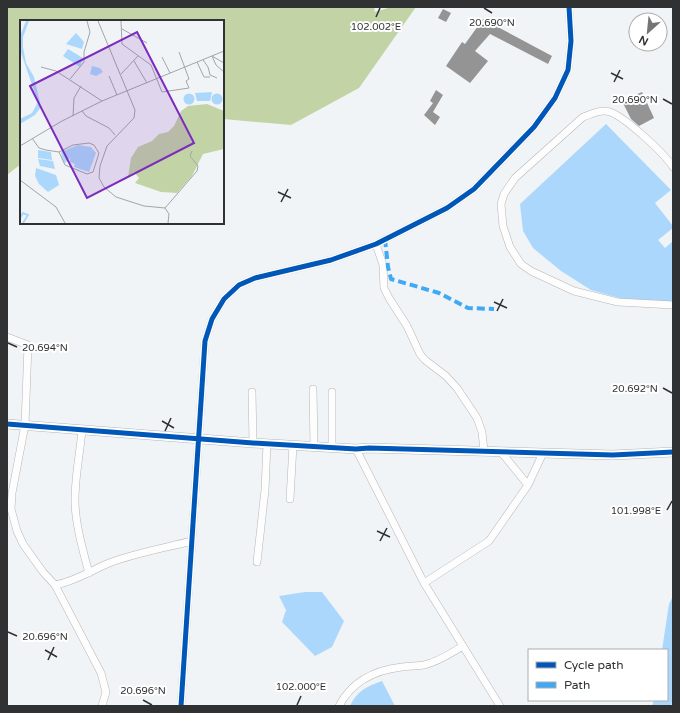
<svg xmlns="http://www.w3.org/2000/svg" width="680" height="713" font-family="'Varela Round',sans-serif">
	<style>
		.forest { fill: #c2d4a5 }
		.water { fill: #acd7fc }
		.building { fill: #949494 }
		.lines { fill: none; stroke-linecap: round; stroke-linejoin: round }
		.street-casing { stroke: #b4b6b8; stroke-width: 8 }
		.secondary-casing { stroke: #b4b6b8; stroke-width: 10 }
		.street { stroke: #fdfdfe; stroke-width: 7 }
		.secondary { stroke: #fdfdfe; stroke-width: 9 }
		.quiet { stroke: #3fa9f5; stroke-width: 4; stroke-dasharray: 8 4; stroke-linecap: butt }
		.cycleway-casing { stroke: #fff; stroke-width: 8 }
		.cycleway { stroke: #0057b8; stroke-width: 5 }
		.ticks { fill: none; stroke: #2f3132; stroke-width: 1.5 }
		.inset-river { fill: none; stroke: #acd7fc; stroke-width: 2 }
		.inset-road { fill: none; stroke: #a3a6a8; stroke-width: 1 }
		.view { fill: #7b2cbf; fill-opacity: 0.15; stroke: #7b2cbf; stroke-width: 2 }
		.inset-edge { fill: none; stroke: #2f3132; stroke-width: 2 }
		.ticks-label { font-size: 10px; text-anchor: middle; fill: #2f3132; stroke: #fff; stroke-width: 4; stroke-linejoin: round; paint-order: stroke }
	</style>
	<rect width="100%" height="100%" fill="#f1f4f6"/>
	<path class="forest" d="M7,7h367l1,5 16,-5h25l-57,81 -68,37 -68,-6v-98h-202v143l-14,11z"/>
	<path class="water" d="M606,124l65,66 -16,13 18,23v2l-15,12 7,8 8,-7v61l-43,-1 -39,-11 -30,-19 -28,-23 -10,-17 -3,-27z
		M305,592h17l22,29 -12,26 -17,9 -33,-34 4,-12 -7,-14z
		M673,596v103l-2,7h-19l2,-6h13v-50h-5l7,-46z
		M382,681l13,25h-45c7,-15 17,-20 32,-25z"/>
	<path class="building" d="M443,9l8,4 -5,9 -8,-4z
		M483,19l69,37 -4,8 -58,-30 -15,17 13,10 -18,22 -24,-17 16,-24 3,2z
		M436,90l7,5 -10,17 7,5 -5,8 -11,-10 9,-12 -3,-2z
		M642,92l12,26 -15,8 -8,-7 -9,-18z"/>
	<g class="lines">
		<g class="street-casing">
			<path id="street" d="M673,167c-9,-14 -48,-50 -63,-55 -10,-3 -18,2 -27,5l-68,61 -11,16 -3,10 2,22 7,21 11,17 10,7 43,20 44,11 55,3
				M376,244l7,21 1,23 5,10 18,28 13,28 5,6 21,16 11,12 20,30 5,14 2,19
				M7,337l21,8 -3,80 -13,68 -1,16 6,22 6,13 20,28 12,13 46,88 5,19 -4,14
				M313,389l1,58
				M252,392l1,51
				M82,430c-2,23 -7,46 -7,70 0,23 8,51 14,73
				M332,448v-56
				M356,449l68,134 76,123
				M501,452l27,33
				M290,499l3,-54
				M257,562l8,-72 2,-46
				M424,583l65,-42 39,-56 15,-32
				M55,585c21,-4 35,-14 54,-22 26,-10 55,-15 83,-22
				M181,706l24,-365 7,-22 12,-20 15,-14 16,-7 76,-18 45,-16 71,-36 27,-19 60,-62 21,-29 13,-28 3,-29 -2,-34
				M339,706c13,-25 36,-36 63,-39 7,-1 15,-1 22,-2 14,-3 27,-12 39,-19"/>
		</g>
		<g class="secondary-casing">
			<path id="secondary" d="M7,424l246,19 103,6 13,-1 244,7 60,-3"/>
		</g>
		<use href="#street" class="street"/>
		<use href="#secondary" class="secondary"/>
		<path class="quiet" d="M385,239l3,28 3,12 48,14 29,15 26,1"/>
		<g class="cycleway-casing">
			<path id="cycleway" d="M7,424l246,19 103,6 13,-1 244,7 60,-3
				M181,706l24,-365 7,-22 12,-20 15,-14 16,-7 76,-18 45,-16 71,-36 27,-19 60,-62 21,-29 13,-28 3,-29 -2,-34"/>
		</g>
		<use href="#cycleway" class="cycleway"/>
	</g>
	<path class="ticks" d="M484,8l8,5M376,17l4,-9M611,73l12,6M614,82l6,-12M663,99l9,5M278,192l13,6M281,202l7,-13M494,302l13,6M497,311l6,-12M8,343l9,4M663,388l9,5M162,421l12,7M165,431l6,-13M667,510l5,-9M377,531l13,6M380,541l7,-13M8,632l9,4M45,650l12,7M48,660l6,-13M143,700l9,5M297,705l4,-9"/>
	<g transform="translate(20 20)">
		<rect width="204" height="204" fill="#f1f4f6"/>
		<path d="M187,84l17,7v38l-21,5 -11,22 -15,17 -16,-1 -26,-9 4,-5 -5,-6 -6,5 3,-19 7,-11 14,-6 7,-7 9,-2 6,-6 7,-15 7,-5z" fill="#c2d4a5"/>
		<path d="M6,1h3l-6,16v10l3,16 8,14 7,30 -6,8 -15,9v-5l12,-6 6,-11 -17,-49 -1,-17zM56,13l8,9 -2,7 -16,-5zM48,29l15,9 -3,9 -17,-11zM72,46l8,2 3,4 -7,4 -6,-2zM192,72l-2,9h-13l-2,-8zM163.5 79a5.5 5.5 0 1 1 11 0a5.5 5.5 0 1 1-11 0ZM191.5 79a5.5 5.5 0 1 1 11 0a5.5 5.5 0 1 1-11 0ZM58,125l13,2 5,6 -7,19 -15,-5 1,-3 -5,-2v-4l-5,5 -2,-1 -2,-10zM18,130l13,2 1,8 -14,-2zM18,139l15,2 2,8 -15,-3zM16,148l20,7 3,10 -11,7 -9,-8 -4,-8z" fill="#acd7fc"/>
		<path class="inset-river" d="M0,198l3,-5 5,2 -5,8"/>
		<path class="inset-road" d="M78,1l37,89 -1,8 -27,28 -7,20 -1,12 5,9 12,10 28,9 21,2 4,6 -1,9M101,1l1,23 29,21 11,27 27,-4 -3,-7 3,-2 -10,-27M102,9l25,14M142,37l8,16M183,40l5,7 2,8 7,3M114,41l13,22M177,42l7,15h6M204,43l-12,-7 4,9 8,7M21,47l15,4 46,30M101,54l17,-18M89,56l8,19M50,59l14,-17v-10l6,-20 -3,-11M62,91l4,5 23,12 6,7M53,96l1,-18 7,-12M12,118l7,10 7,2 13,2 14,-7 16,-2 5,2 5,8 -6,19 -6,2 -22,-9 -6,-13M0,126l42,-25 40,-20 122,-50M0,160l36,27 9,16M145,188l32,-37 1,-5 -8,-10 2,-5"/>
		<path class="view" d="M117,12l57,111 -107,55 -57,-112z"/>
		<rect width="204" height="204" class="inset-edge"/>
	</g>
	<g class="ticks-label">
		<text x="492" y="26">20.690°N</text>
		<text x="376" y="30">102.002°E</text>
		<text x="635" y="103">20.690°N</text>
		<text x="45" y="351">20.694°N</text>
		<text x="635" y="392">20.692°N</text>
		<text x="636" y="514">101.998°E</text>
		<text x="45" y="640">20.696°N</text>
		<text x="301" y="690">102.000°E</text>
		<text x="143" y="694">20.696°N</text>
	</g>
	<rect width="680" height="713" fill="none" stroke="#2f3132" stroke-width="16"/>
	<rect x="528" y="649" width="140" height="52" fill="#ffffff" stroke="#acadad"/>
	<rect x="536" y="662" width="20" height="6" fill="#0057b8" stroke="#acadad"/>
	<text x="564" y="669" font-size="12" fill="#2f3132">Cycle path</text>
	<rect x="536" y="682" width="20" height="6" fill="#3fa9f5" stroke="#acadad"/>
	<text x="564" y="689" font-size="12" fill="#2f3132">Path</text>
	<g transform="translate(648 32) rotate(207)"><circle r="19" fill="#ffffff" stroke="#acadad"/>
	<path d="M0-3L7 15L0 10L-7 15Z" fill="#737577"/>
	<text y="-6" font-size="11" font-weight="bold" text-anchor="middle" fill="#2f3132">N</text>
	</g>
</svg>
